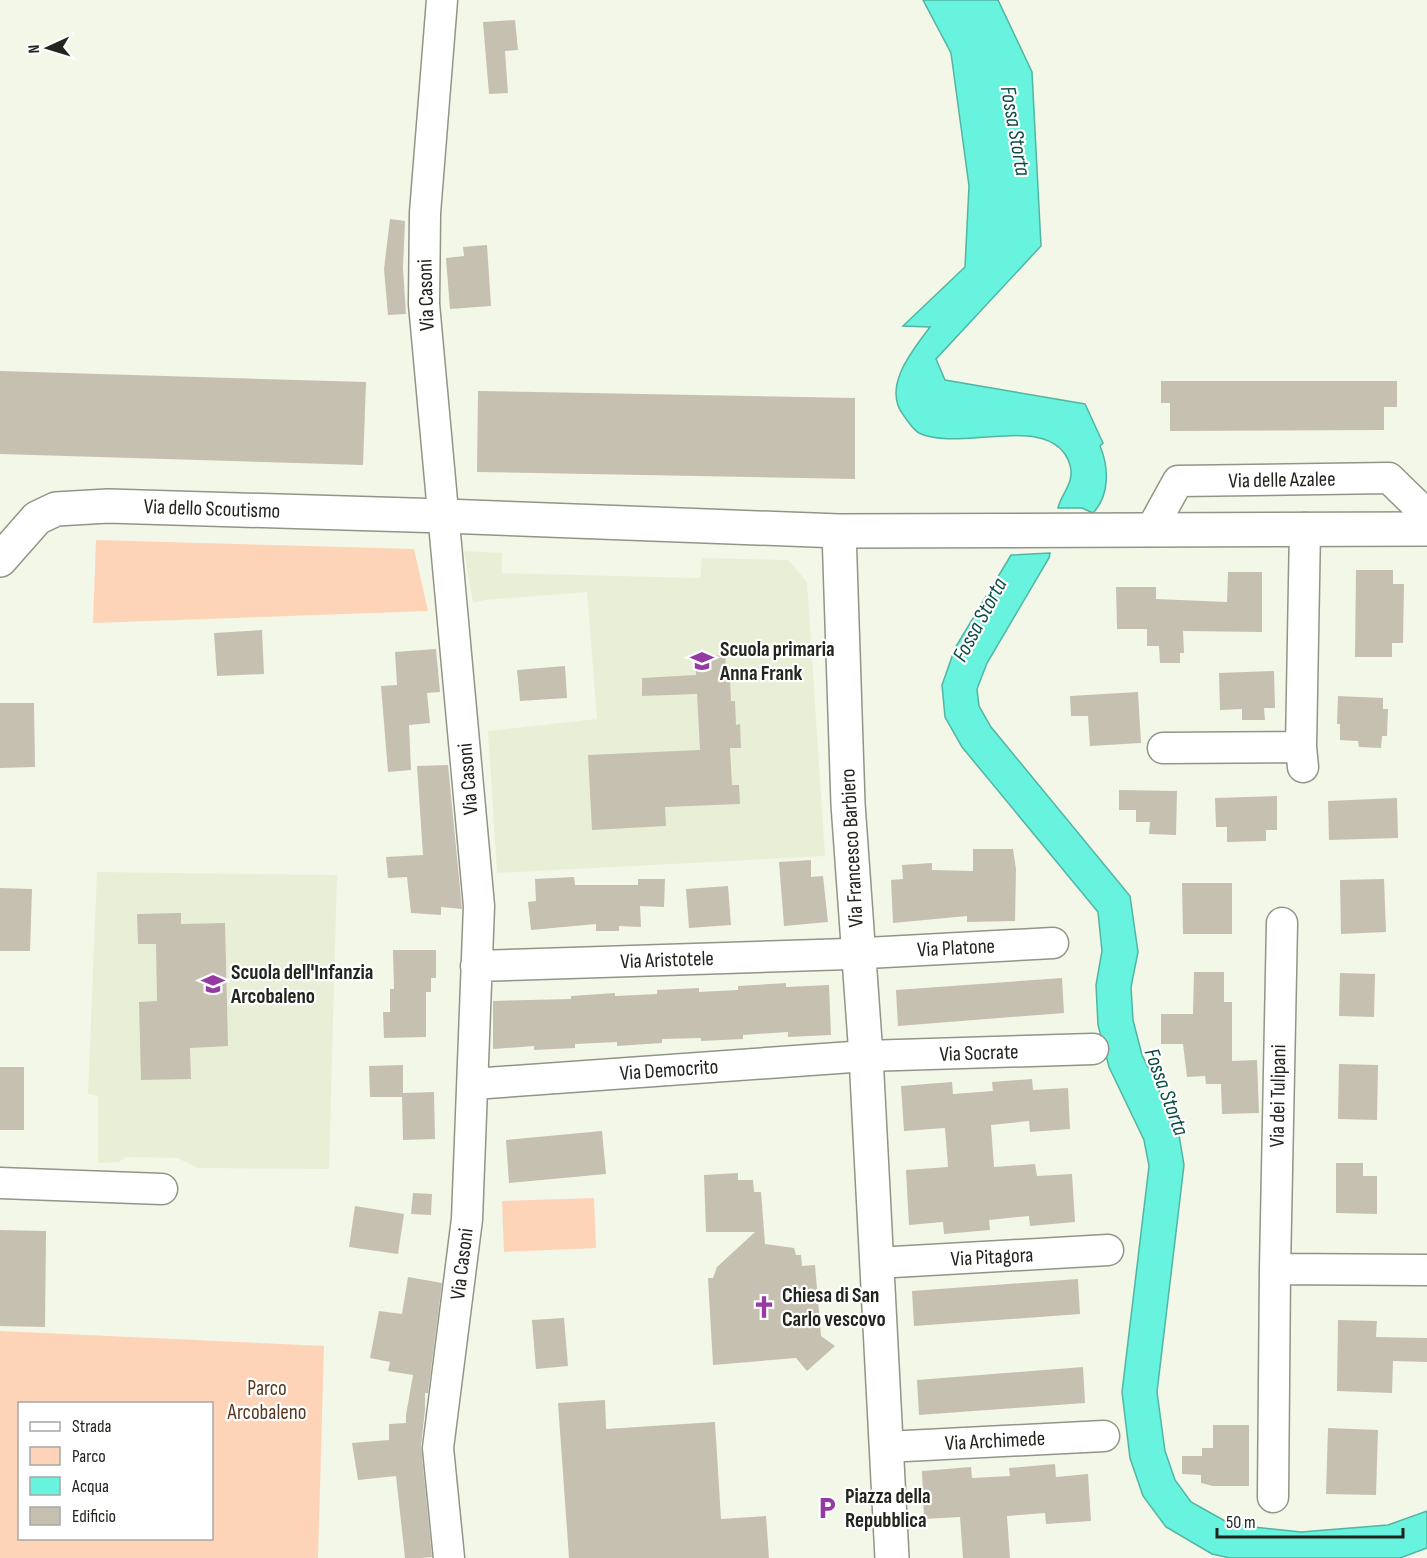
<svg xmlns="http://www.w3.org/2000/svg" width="1427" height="1558" font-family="'Sofia Sans Condensed',sans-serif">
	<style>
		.built { fill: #e9efd7 }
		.green { fill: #fed4b8; fill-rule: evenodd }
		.water { fill: #67f3dd; stroke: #52b5a4; stroke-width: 1.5 }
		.building { fill: #c6c0b1 }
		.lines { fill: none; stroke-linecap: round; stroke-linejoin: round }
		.minor-casing { stroke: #919586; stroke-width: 33 }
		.tertiary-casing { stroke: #919586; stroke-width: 36 }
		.minor { stroke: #fff; stroke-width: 30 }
		.tertiary { stroke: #fff; stroke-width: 33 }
		.labels { text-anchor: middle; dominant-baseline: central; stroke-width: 4.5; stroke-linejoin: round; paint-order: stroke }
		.street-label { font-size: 21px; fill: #22241e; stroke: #fff }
		.poi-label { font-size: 21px; font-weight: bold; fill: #22241e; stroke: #fff; text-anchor: start }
		.park-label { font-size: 21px; fill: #59361d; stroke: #fff }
		.water-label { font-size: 22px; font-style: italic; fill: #0c4b42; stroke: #fff }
	</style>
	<rect width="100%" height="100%" fill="#f3f7e7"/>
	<path class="built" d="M464,551l38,2v20l198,5 2,-20 86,2 19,22 18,274 -328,17 -9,-142 109,-12 -10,-127 -102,8 -12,3z
		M97,872l240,3 -8,294 -132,-1 -20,-10 -51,-1 -7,5 -21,1v-67l-10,-2z"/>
	<path class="green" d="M96,540l318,9 14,62 -335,12z
		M594,1198l2,50 -92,4 -2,-51z
		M0,1331l324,15 -6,212h-318zM20,1404h192v134h-192z"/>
	<path class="water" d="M923,0h75l34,72 9,174 -105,113 9,21 140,24 18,39 -3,3c9,21 10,49 -7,67l-11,-5h-24c3,-15 17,-24 12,-43 -16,-55 -111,-12 -151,-32 -6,-3 -11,-12 -15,-17 -23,-29 9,-66 26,-89l-27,-1 62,-59 4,-81 -18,-133z
		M1050,553l-1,5 -62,105 -10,26 2,17 12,21 139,169 8,56 -7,35 2,33 9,35 36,74 6,36 -27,227 8,59 10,29 16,22 34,19 29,6 47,5 87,-7 39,-14v37l-27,10h-170l-18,-4 -46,-27 -23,-31 -13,-38 -8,-66 27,-226 -5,-26 -35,-73 -11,-42 -2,-40 6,-34 -4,-39 -136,-165 -17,-30 -3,-32 13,-37 56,-93z"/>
	<path class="building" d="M515,20l3,30 -13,1 3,42 -19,1 -6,-72z
		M390,219l15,2 -2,47 3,46 -18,1 -4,-46z
		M487,245l4,61 -41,3 -4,-51 18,-2 -1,-9z
		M0,371l366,11 -3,83 -363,-11z
		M1161,381h236v26h-13v23l-214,1v-28h-9z
		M478,391l377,7v81l-378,-7z
		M1356,570h37v14h11l-1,59h-11v14h-37z
		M1228,572h34v60l-79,-1 1,22h-4v10h-20l-1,-17h-12v-17h-30l-1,-42h40v12l71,3z
		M262,630l2,44 -47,2 -3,-43z
		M436,649l4,43 -13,1 3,30 -21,2 2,45 -23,2 -7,-86 16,-1 -2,-33z
		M725,655l2,23h3l1,23h4l1,24 4,-1 1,24h-11l2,37h7l1,19 -75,3 1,19 -74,4 -4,-75 112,-5 -3,-56 -55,2v-18l54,-3 -1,-18z
		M565,666l2,32 -47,3 -3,-31z
		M1274,671l1,37h-11l1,12h-23v-11l-22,1 -1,-37z
		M1138,692l3,51 -51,3 -2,-30h-17l-1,-20z
		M1338,696l45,2v11h5l-1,27h-5l-1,12 -22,-1 -1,-6 -18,-1v-16h-3z
		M0,703h34l1,64 -35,1z
		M448,765l14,144 -21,-2v8l-30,-2 -4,-36 -19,1 -2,-21 37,-2 -6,-89z
		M1119,790l58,1 -1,44 -27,-1 1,-12h-14v-12h-17z
		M1277,796v34h-11v11l-39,1v-15h-11l-1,-29z
		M1397,798l1,40 -69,2 -1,-39z
		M973,849h40l3,20 -1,52 -48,1v-6l-74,7 -2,-43 12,-1 -1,-14 30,-2v7l41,1z
		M811,860v17l12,-1 5,46 -44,4 -5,-64z
		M574,877l1,8h63v-6h27l-1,28 -24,-1 1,21 -22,-1v5h-23v-7l-65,6 -3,-28 8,-1 -1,-22z
		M1384,879l2,53 -45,2 -1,-54z
		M1182,883h50v51h-49z
		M728,886l3,39 -42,3 -3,-39z
		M0,888l32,1 -2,62h-30z
		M181,913v11l44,-1 3,123 -38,2 1,31 -50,1 -2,-78 18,-1 -1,-57h-18l-1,-30z
		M393,950h43v28h-5v14h-5v45l-42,1 -1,-26h7v-23h4z
		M1194,972h30v30h8v59l25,-1 2,53 -37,1 -1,-30h-15l-1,-8 -18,1 -4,-33h-22v-30h32z
		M1340,973l35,1 -1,43 -35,-1z
		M1062,978l2,35 -166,13 -2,-36z
		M786,983v4l43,-2 2,50 -43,2v-5l-45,3v4l-42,2v-3l-39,1v4l-45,3v-4l-42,2v4l-41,2v-4l-41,3v-48l78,-2v-3l44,-3v3l42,-2v-4l42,-2v4l39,-2v-4z
		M1339,1064l39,1 -1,55 -39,-1z
		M403,1065v28l31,-1 1,47 -32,1 -1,-43h-32l-1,-31z
		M0,1067h24v63h-24z
		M1032,1079l1,11 35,-2 2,41 -40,3 -1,-11 -38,4 3,42 41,-3 2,12 35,-2 3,48 -45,4 -1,-10 -40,4 1,10 -46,4 -1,-12 -34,3 -3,-55 42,-3 -3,-39 -41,3 -3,-45 51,-4 1,12 40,-3 -1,-9z
		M602,1131l4,43 -97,9 -3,-43z
		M1336,1163h27v13h14v38l-41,-1z
		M738,1173v7h15l1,12h7l4,52 29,4 2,7h5l1,11 13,-1 6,71 14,10 -28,25 -11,-13 -83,7 -5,-87h5l4,-11 38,-35h-49l-2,-57z
		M413,1193l19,1 -1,21 -20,-1z
		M355,1206l49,8 -6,40 -49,-7z
		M0,1230l46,1 -1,96 -45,-1z
		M408,1277l34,6 -14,110h-3v17l-4,36 11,111 -11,1h-16l-9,-82 -38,4 -6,-37 37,-3v-16l17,-1v-8l7,-40 -25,-4 2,-9 -20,-4 9,-47 23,3z
		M1078,1279l2,35 -166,12 -2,-35z
		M564,1318l4,48 -32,3 -4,-49z
		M1338,1320l39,1 -1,16 51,1v24l-34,-1 -1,32 -55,-2z
		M1083,1367l2,36 -166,12 -2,-35z
		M605,1400l1,29 109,-7 6,97 45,-3 3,42h-200l-11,-155z
		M1213,1425h36v61h-36l-12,-3v-8l-19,-1v-18h20v-8h11z
		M1328,1428l50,2 -2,65 -50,-1z
		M1055,1464l1,13 32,-3 3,47 -45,3 -1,-11 -38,3 3,42h-47l-3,-41 -36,2 -2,-48 49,-4 1,11 38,-2 -1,-8z"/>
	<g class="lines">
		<g class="minor-casing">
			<path id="minor" d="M442,0l-17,213 -1,91 55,602 -12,313 -29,229 11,110
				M1151,530l27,-49 211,-3 38,37
				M1163,748l138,-1
				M1303,767l-2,-20 4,-219
				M476,966l372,-12 205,-11
				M473,1084l393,-28 227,-7
				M0,1183l162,6
				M876,1263l232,-13
				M1275,1269l152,1
				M886,1447l218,-11
				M1273,1497l2,-228 7,-346"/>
		</g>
		<g class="tertiary-casing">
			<path id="tertiary" d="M839,531l588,-2
				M0,560l37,-42 19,-9 52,-3 336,10 395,15 9,273 18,252 26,502"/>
		</g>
		<use href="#minor" class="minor"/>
		<use href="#tertiary" class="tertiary"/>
	</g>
	<defs>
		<g id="school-bare" transform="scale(1.8)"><path d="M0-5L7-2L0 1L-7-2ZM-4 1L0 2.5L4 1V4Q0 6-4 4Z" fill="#9539a3" stroke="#fff" stroke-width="2.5" paint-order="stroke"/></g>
		<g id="church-bare" transform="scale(1.8)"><path d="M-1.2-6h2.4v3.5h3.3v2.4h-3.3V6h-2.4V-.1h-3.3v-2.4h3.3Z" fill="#9539a3" stroke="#fff" stroke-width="2.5" paint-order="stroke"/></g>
		<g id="parking-bare" transform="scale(1.8)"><path d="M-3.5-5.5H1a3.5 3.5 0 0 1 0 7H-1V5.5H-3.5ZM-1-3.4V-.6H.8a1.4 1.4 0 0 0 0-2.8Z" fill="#9539a3" stroke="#fff" stroke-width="2.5" paint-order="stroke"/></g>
	</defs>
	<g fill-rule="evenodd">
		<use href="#school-bare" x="702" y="661"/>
		<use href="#school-bare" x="213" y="984"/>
		<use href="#church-bare" x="764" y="1307"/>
		<use href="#parking-bare" x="827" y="1508"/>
	</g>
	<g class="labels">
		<g class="street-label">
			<text transform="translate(426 295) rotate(-92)">Via Casoni</text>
			<text transform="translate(1282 480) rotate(-1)">Via delle Azalee</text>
			<text transform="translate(212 509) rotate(2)">Via dello Scoutismo</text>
			<text transform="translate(468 779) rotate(-95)">Via Casoni</text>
			<text transform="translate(852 848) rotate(-93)">Via Francesco Barbiero</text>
			<text transform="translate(956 948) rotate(-3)">Via Platone</text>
			<text transform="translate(667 960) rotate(-2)">Via Aristotele</text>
			<text transform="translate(979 1053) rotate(-2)">Via Socrate</text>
			<text transform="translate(669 1070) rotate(-4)">Via Democrito</text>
			<text transform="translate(1278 1096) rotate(-89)">Via dei Tulipani</text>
			<text transform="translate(992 1257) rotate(-3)">Via Pitagora</text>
			<text transform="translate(462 1264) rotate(-83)">Via Casoni</text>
			<text transform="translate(995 1441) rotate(-3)">Via Archimede</text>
		</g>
		<g class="poi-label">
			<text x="720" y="649">Scuola primaria<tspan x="720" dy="24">Anna Frank</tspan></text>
			<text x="231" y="972">Scuola dell'Infanzia<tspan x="231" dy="24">Arcobaleno</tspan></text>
			<text x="782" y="1295">Chiesa di San<tspan x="782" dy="24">Carlo vescovo</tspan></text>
			<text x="845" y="1496">Piazza della<tspan x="845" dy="24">Repubblica</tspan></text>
		</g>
		<g class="park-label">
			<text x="267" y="1388">Parco<tspan x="267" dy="24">Arcobaleno</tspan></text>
		</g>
		<g class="water-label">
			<text transform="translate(1015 131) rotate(80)">Fossa Storta</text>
			<text transform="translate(980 620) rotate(-62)">Fossa Storta</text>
			<text transform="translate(1166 1092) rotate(70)">Fossa Storta</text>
		</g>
	</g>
	<rect x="18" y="1402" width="195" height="138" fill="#ffffff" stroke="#a7a7a5" stroke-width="1.5"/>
	<rect x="30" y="1422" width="30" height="9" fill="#ffffff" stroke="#a7a7a5" stroke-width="1.5"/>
	<text x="72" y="1432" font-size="18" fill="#22241e">Strada</text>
	<rect x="30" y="1447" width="30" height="18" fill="#fed4b8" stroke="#a7a7a5" stroke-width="1.5"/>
	<text x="72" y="1462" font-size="18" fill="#22241e">Parco</text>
	<rect x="30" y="1477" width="30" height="18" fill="#67f3dd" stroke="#a7a7a5" stroke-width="1.5"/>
	<text x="72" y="1492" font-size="18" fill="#22241e">Acqua</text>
	<rect x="30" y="1507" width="30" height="18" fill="#c6c0b1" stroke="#a7a7a5" stroke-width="1.5"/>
	<text x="72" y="1522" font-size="18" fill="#22241e">Edificio</text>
	<g transform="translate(48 48) rotate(266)" stroke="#ffffff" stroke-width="4.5" paint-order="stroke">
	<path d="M0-4.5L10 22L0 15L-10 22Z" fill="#22241e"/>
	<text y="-9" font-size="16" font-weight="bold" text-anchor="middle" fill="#22241e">N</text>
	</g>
	<path d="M1217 1528v9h186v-9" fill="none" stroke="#22241e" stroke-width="3"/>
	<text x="1226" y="1528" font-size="18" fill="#22241e" stroke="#ffffff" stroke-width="4.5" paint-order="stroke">50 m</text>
</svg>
